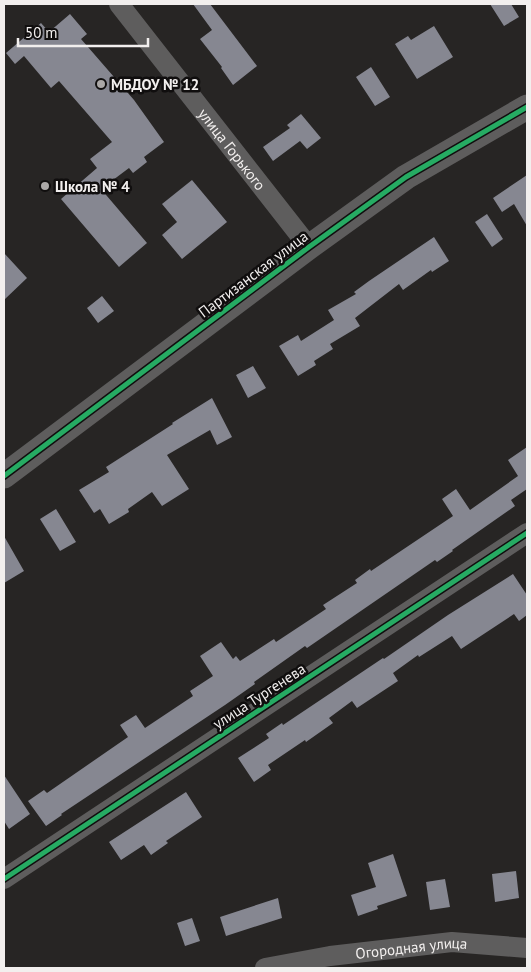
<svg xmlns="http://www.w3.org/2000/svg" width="531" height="972" font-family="'PT Sans',sans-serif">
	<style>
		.building { fill: #868791 }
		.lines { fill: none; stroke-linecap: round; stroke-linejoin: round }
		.minor { stroke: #5e5d5d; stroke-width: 20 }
		.tertiary { stroke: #5e5d5d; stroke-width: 25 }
		.cycleway-casing { stroke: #100e0e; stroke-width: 8 }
		.cycleway { stroke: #26ab63; stroke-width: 5 }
		.poi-dot { fill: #aba8a7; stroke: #100e0e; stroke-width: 2 }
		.labels { text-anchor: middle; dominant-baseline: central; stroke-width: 5; stroke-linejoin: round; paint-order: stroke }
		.poi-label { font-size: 15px; font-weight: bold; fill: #f2efee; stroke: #100e0e; text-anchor: start }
		.street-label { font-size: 15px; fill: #f2efee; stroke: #100e0e }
	</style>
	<rect width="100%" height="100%" fill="#272524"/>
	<path class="building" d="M193,4h17l47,62 -24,19 -12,-17 1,-1 -22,-28 12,-9z
		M490,4h21l8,13 -15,9z
		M70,14l17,20 -6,5 53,61 30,42 -20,15 3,5 -14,11 -4,-5 -28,21 46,54 -28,24 -58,-68 36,-31 -7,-9 22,-17 -53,-61 -8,7 -27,-32 -9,8 -9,-11 35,-30 8,9z
		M434,26l19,31 -36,22 -22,-35 13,-8 3,4z
		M371,67l19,30 -15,9 -19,-29z
		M301,114l20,24 -14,11 -7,-8 -27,20 -10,-14 27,-19 -3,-3z
		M527,175v51l-13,-22 -12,8 -9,-14z
		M192,180l35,42 -45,37 -20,-24 15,-13 -15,-18z
		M487,214l16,25 -11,8 -17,-25z
		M434,237l15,24 -17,11 -1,-2 -28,20 -4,-6 -44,34 5,8 -30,18 3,5 -19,12 2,4 -18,11 -19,-30 19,-11 3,6 33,-21 -6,-10 28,-16 -2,-2 15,-11z
		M4,253l23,25 -23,22z
		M102,296l12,15 -16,12 -11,-15z
		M253,366l13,22 -18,10 -12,-23z
		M212,398l20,39 -15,8 -7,-15 -43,25 22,34 -27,17 -10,-14 -24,17 1,3 -20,12 -9,-15 -6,4 -15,-23 30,-18 -3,-5 67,-43 -1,-1z
		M527,447v42l-16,11 4,6 -63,44 1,1 -16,11 -2,-2 -128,88 -2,-2 -51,36 1,2 -30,21 -164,109 1,1 -16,11 -18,-25 16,-11 3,3 81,-56 -8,-12 16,-10 9,13 48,-32 -3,-5 23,-15 -13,-20 21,-14 12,17 3,-3 4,5 34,-22 2,3 50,-33 -3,-4 34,-22 -2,-3 15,-11 1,2 82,-55 -11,-17 14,-10 14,21 48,-34 -10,-16z
		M56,509l20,33 -16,9 -20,-32z
		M4,536l20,35 -20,12z
		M513,574l14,21v20l-8,6 -5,-7 -53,35 -9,-13 -33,21 -1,-2 -25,18 5,8 -41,27 -5,-7 -23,17 4,5 -27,19 -1,-2 -37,25 3,5 -17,12 -16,-24 31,-20 -3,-4 16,-11 1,2 100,-67 1,1 64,-44z
		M4,775l26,39 -21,15 -5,-8z
		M186,792l16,25 -36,24 2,2 -17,12 -7,-10 -23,15 -12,-18z
		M393,854l14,42 -30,10 1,3 -20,7 -7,-21 25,-8 -8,-24z
		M516,871l3,27 -24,4 -3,-28z
		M445,879l5,28 -20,3 -4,-28z
		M278,898l4,20 -56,18 -6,-19z
		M192,918l8,23 -15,5 -8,-23z"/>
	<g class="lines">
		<g class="minor">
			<path id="s1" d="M119,4l190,243"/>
			<path d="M4,879l523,-346"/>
			<path id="s2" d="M265,968l65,-12 122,-14 75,6"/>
		</g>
		<path class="tertiary" d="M4,476l305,-229 97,-70 121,-70"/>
		<g class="cycleway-casing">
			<path id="cycleway" d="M4,476l305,-229 97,-70 121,-70
				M4,879l523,-346"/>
		</g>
		<use href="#cycleway" class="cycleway"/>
	</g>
	<g class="poi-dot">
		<circle cx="101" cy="84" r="5"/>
		<circle cx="45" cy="186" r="5"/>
	</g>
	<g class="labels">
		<g class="poi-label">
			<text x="111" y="84">МБДОУ № 12</text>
			<text x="55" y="186">Школа № 4</text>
		</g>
		<g class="street-label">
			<text stroke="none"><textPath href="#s1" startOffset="184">улица Горького</textPath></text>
			<text transform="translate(253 274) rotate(-37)">Партизанская улица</text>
			<text transform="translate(259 696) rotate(-33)">улица Тургенева</text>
			<text stroke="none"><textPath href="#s2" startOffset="148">Огородная улица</textPath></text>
		</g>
	</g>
	<rect width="531" height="972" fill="none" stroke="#f2efee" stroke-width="10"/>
	<path d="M18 38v8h130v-8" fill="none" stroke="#f2efee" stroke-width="2.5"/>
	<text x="25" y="38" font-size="15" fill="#f2efee" stroke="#100e0e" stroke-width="4" paint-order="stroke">50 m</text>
</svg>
